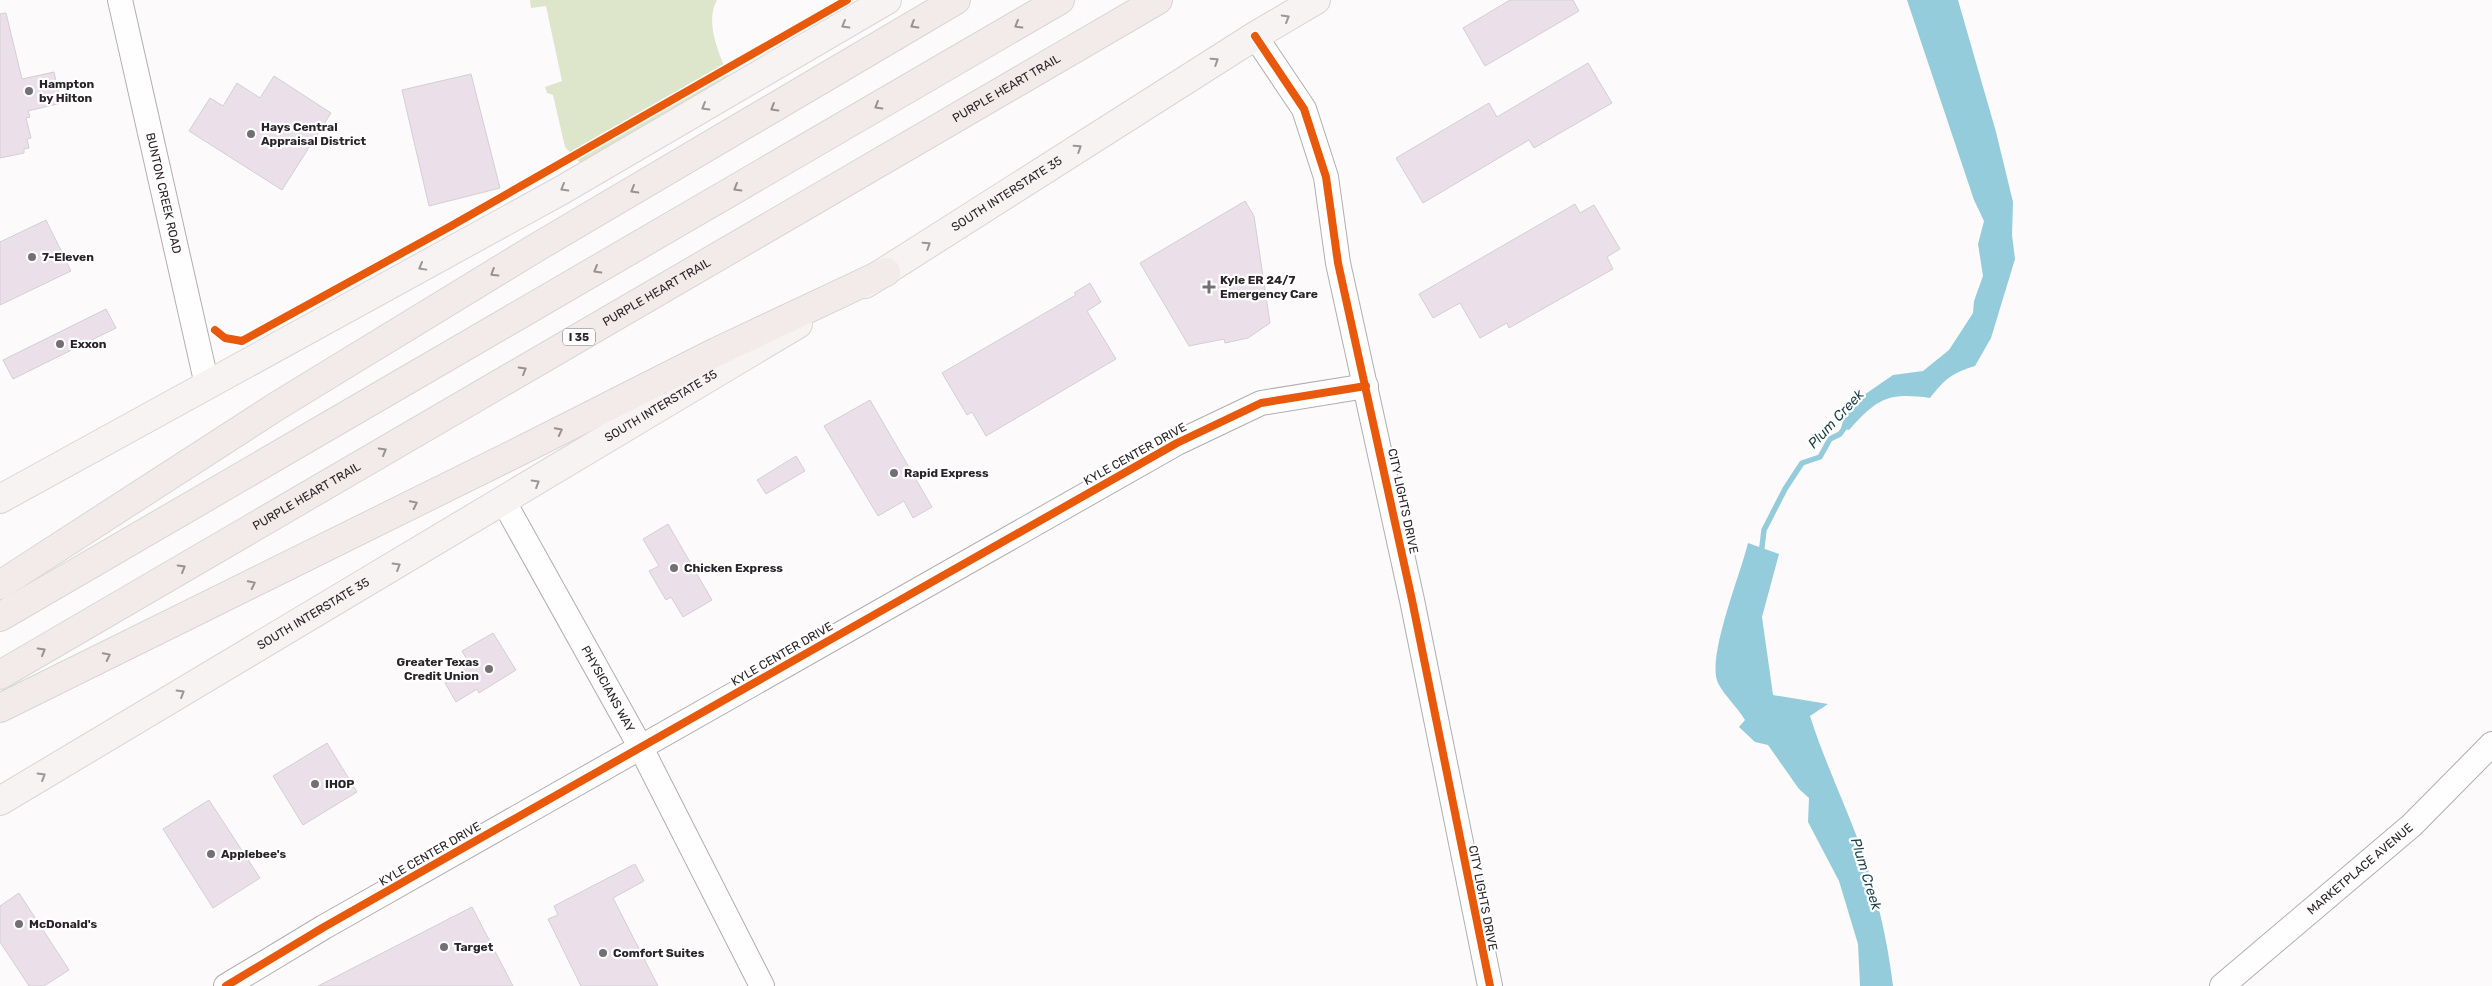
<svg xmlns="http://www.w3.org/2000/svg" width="2492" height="986" font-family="Rubik,sans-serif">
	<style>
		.green { fill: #dde6ca }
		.water { fill: #94ccdb }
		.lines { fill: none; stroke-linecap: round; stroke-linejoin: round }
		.stream { stroke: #94ccdb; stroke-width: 5.5 }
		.building { fill: #ebe0e9; stroke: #d3cfd2 }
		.minor-casing { stroke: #b1adb0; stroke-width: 26 }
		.major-casing { stroke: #d8d6d7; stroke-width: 30 }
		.highway-casing { stroke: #d8d6d7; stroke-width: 30 }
		.minor { stroke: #fffefe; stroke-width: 24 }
		.major { stroke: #f7f3f2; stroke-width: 28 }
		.highway { stroke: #f2ebe9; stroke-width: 28 }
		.cycleway-casing { stroke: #fff; stroke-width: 11 }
		.cycleway { stroke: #e8590c; stroke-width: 8 }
		.oneway { stroke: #9b9698 }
		.oneway2 { stroke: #989193 }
		.poi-dot { fill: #746f73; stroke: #fff; stroke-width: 2 }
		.labels { text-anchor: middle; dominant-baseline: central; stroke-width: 4.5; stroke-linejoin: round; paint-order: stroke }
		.shield { fill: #fff; stroke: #6b666a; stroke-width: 1 }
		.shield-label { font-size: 11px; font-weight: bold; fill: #2b242a }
		.poi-label { font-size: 12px; font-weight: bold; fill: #2b242a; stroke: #fff; text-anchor: start }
		.street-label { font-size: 12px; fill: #2b242a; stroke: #fff }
		.water-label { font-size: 14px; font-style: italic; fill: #183e47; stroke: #fff }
	</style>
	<rect width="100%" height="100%" fill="#fcfafb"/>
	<path class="green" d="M530,0h187c-13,22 3,56 12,77l-143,85 -6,1 -15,-16 -12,-52 -6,-2 -2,-6 17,-6 -16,-75 -15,2z"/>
	<path class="water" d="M1907,0h51l38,132 17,70 -1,33 3,24 -24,79 -16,28c-23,7 -30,13 -45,32 -43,-6 -53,1 -81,32l-8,-2 5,-17 18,-16 29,-20 30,-4 26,-21 24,-37 1,-12 9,-25 -5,-32 6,-23 -10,-21z
		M1748,543l31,11 -17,63 11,78 55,9 -18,12c14,44 34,86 50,129 16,46 27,92 33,141h-33l-2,-42 -19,-63 -31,-59 1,-24 -10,-9 -31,-44 -13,-3 -16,-15 6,-7c-7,-12 -21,-25 -27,-37 -12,-25 23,-110 30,-140z"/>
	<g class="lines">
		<path class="stream" d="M1761,555l3,-25 21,-41 17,-26 18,-6 10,-18 10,-5 8,-11"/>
	</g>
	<path class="building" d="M1510,0h63l6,11 -94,55 -22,-38z
		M6,13l16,66 32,-7 7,31 -33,8 2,6 -4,1 5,20 -4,1 2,9 -5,1v4l-24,5v-144z
		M1588,63l24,40 -78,45 -5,-8 -106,63 -27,-45 93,-55 8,14z
		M471,74l29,114 -71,18 -27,-116z
		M274,76l57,37 -49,77 -93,-59 21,-33 13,8 14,-23 23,15z
		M1245,201l9,15 16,107 -22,15 -23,5 -1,-4 -35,7 -49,-83z
		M1575,204l5,9 14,-8 26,44 -13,8 6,12 -104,59 -2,-5 -27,15 -20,-35 -27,15 -14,-24z
		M46,220l25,51 -71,34v-63z
		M1090,283l11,19 -14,9 29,48 -130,77 -14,-24 -5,3 -25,-42 134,-78 -2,-2z
		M106,309l10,19 -103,51 -10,-19z
		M870,400l62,107 -19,11 -9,-17 -26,15 -54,-90z
		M796,456l9,15 -39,23 -9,-14z
		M668,524l44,76 -29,17 -12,-20 -5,3 -17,-29 10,-5 -16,-27z
		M493,633l23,37 -37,23 -2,-4 -21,13 -11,-19 20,-12 -2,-4 6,-4 -7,-12z
		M327,743l30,49 -54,33 -30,-49z
		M209,800l51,78 -47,30 -50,-79z
		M635,864l9,17 -31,17 45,88h-77l-33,-67 10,-4 -4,-9z
		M19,893l50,77 -25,16h-15l-29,-44v-36z
		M472,907l41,79h-195z"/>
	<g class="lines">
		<g class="minor-casing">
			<g id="minor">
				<path id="s1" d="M120,0l87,385"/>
				<path d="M1255,36l49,73 22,68 12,86 74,337 78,386"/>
				<path id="s2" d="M504,502l137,246 121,238"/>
				<path d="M226,986l98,-59 853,-484 84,-40 105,-17"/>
				<path id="s3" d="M2222,986l190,-161 80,-81"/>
			</g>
		</g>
		<g class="major-casing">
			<g id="major">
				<path id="s4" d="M865,284l390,-248 61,-36"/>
				<path d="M0,499l562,-309 325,-190"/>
				<path id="s5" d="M0,801l798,-477"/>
			</g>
		</g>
		<g class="highway-casing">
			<g id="highway">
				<path d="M0,585l277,-179 257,-157 422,-249"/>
				<path d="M0,617l1060,-617"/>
				<path id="s6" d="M0,675l1158,-675"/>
				<path d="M0,708l524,-259 192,-97 170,-80"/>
			</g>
		</g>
		<use href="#minor" class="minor"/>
		<use href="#major" class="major"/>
		<use href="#highway" class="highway"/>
		<g class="cycleway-casing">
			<path id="cycleway" d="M1255,36l49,73 22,68 12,86 74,337 78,386
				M215,330l10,8 17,3 209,-115 396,-226
				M226,986l98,-59 853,-484 84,-40 105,-17"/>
		</g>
		<use href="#cycleway" class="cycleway"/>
	</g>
	<defs><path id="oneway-chevron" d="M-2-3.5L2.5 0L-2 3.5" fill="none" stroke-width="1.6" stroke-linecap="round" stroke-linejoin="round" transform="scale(1.25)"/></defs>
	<g class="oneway">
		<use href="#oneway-chevron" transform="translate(1286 18) rotate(-30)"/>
		<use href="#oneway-chevron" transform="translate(845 25) rotate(150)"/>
		<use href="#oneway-chevron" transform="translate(1215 61) rotate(-33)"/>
		<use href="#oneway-chevron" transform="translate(705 107) rotate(150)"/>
		<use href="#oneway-chevron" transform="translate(1078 148) rotate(-33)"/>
		<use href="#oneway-chevron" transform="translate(564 188) rotate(150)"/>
		<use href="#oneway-chevron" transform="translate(927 245) rotate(-33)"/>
		<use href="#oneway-chevron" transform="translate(422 267) rotate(151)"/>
		<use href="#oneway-chevron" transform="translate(536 483) rotate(-31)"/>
		<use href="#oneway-chevron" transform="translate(397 566) rotate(-31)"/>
		<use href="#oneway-chevron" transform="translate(181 693) rotate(-31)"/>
		<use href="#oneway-chevron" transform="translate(42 776) rotate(-31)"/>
	</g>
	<g class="oneway2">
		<use href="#oneway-chevron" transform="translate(914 25) rotate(149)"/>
		<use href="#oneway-chevron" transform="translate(1018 25) rotate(150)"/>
		<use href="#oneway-chevron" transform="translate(878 106) rotate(150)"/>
		<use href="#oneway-chevron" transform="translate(774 108) rotate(149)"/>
		<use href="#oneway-chevron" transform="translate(737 188) rotate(150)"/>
		<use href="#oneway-chevron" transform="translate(634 190) rotate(150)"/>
		<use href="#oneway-chevron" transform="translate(597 270) rotate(150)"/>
		<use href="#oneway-chevron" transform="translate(494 273) rotate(148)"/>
		<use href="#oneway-chevron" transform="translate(523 370) rotate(-30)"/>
		<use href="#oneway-chevron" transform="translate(559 431) rotate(-27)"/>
		<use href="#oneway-chevron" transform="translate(383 451) rotate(-30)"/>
		<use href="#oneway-chevron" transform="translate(414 504) rotate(-26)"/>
		<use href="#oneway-chevron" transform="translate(182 568) rotate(-30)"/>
		<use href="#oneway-chevron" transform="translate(252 584) rotate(-26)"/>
		<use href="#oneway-chevron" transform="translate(42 651) rotate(-30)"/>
		<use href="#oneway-chevron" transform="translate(107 656) rotate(-26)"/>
	</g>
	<g class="poi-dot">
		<circle cx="29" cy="91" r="5"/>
		<circle cx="251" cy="134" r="5"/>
		<circle cx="32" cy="257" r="5"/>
		<path d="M1206.5 279.5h5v5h5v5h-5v5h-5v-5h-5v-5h5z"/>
		<circle cx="60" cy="344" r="5"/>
		<circle cx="894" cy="473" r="5"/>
		<circle cx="674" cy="568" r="5"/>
		<circle cx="489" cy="669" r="5"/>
		<circle cx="315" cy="784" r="5"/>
		<circle cx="211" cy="854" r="5"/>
		<circle cx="19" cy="924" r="5"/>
		<circle cx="444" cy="947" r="5"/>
		<circle cx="603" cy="953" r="5"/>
	</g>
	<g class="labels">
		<rect class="shield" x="563" y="328.5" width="32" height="17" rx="4"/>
		<g class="shield-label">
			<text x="579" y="337">I 35</text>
		</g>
		<g class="poi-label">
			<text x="39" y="84">Hampton<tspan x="39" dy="14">by Hilton</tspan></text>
			<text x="261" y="127">Hays Central<tspan x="261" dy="14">Appraisal District</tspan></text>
			<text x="42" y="257">7-Eleven</text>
			<text x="1220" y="280">Kyle ER 24/7<tspan x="1220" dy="14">Emergency Care</tspan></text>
			<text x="70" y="344">Exxon</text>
			<text x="904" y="473">Rapid Express</text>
			<text x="684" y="568">Chicken Express</text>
			<text x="479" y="662" text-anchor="end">Greater Texas<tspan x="479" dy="14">Credit Union</tspan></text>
			<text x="325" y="784">IHOP</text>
			<text x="221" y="854">Applebee's</text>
			<text x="29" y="924">McDonald's</text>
			<text x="454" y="947">Target</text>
			<text x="613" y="953">Comfort Suites</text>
		</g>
		<g class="street-label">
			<text stroke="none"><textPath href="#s6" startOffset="1165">PURPLE HEART TRAIL</textPath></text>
			<text stroke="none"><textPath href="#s1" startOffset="198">BUNTON CREEK ROAD</textPath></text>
			<text stroke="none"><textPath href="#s4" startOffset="168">SOUTH INTERSTATE 35</textPath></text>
			<text stroke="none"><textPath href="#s6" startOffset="760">PURPLE HEART TRAIL</textPath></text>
			<text stroke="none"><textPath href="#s5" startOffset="770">SOUTH INTERSTATE 35</textPath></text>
			<text transform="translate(1135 454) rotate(-29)">KYLE CENTER DRIVE</text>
			<text stroke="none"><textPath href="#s6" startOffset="355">PURPLE HEART TRAIL</textPath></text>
			<text transform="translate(1403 501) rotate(78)">CITY LIGHTS DRIVE</text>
			<text stroke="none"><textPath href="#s5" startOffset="365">SOUTH INTERSTATE 35</textPath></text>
			<text transform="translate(782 654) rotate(-30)">KYLE CENTER DRIVE</text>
			<text stroke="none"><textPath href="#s2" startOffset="214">PHYSICIANS WAY</textPath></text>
			<text transform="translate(430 854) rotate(-30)">KYLE CENTER DRIVE</text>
			<text stroke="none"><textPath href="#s3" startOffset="181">MARKETPLACE AVENUE</textPath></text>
			<text transform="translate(1483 898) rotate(79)">CITY LIGHTS DRIVE</text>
		</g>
		<g class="water-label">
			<text transform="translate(1836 419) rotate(-47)">Plum Creek</text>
			<text transform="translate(1866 874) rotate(73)">Plum Creek</text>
		</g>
	</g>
</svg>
